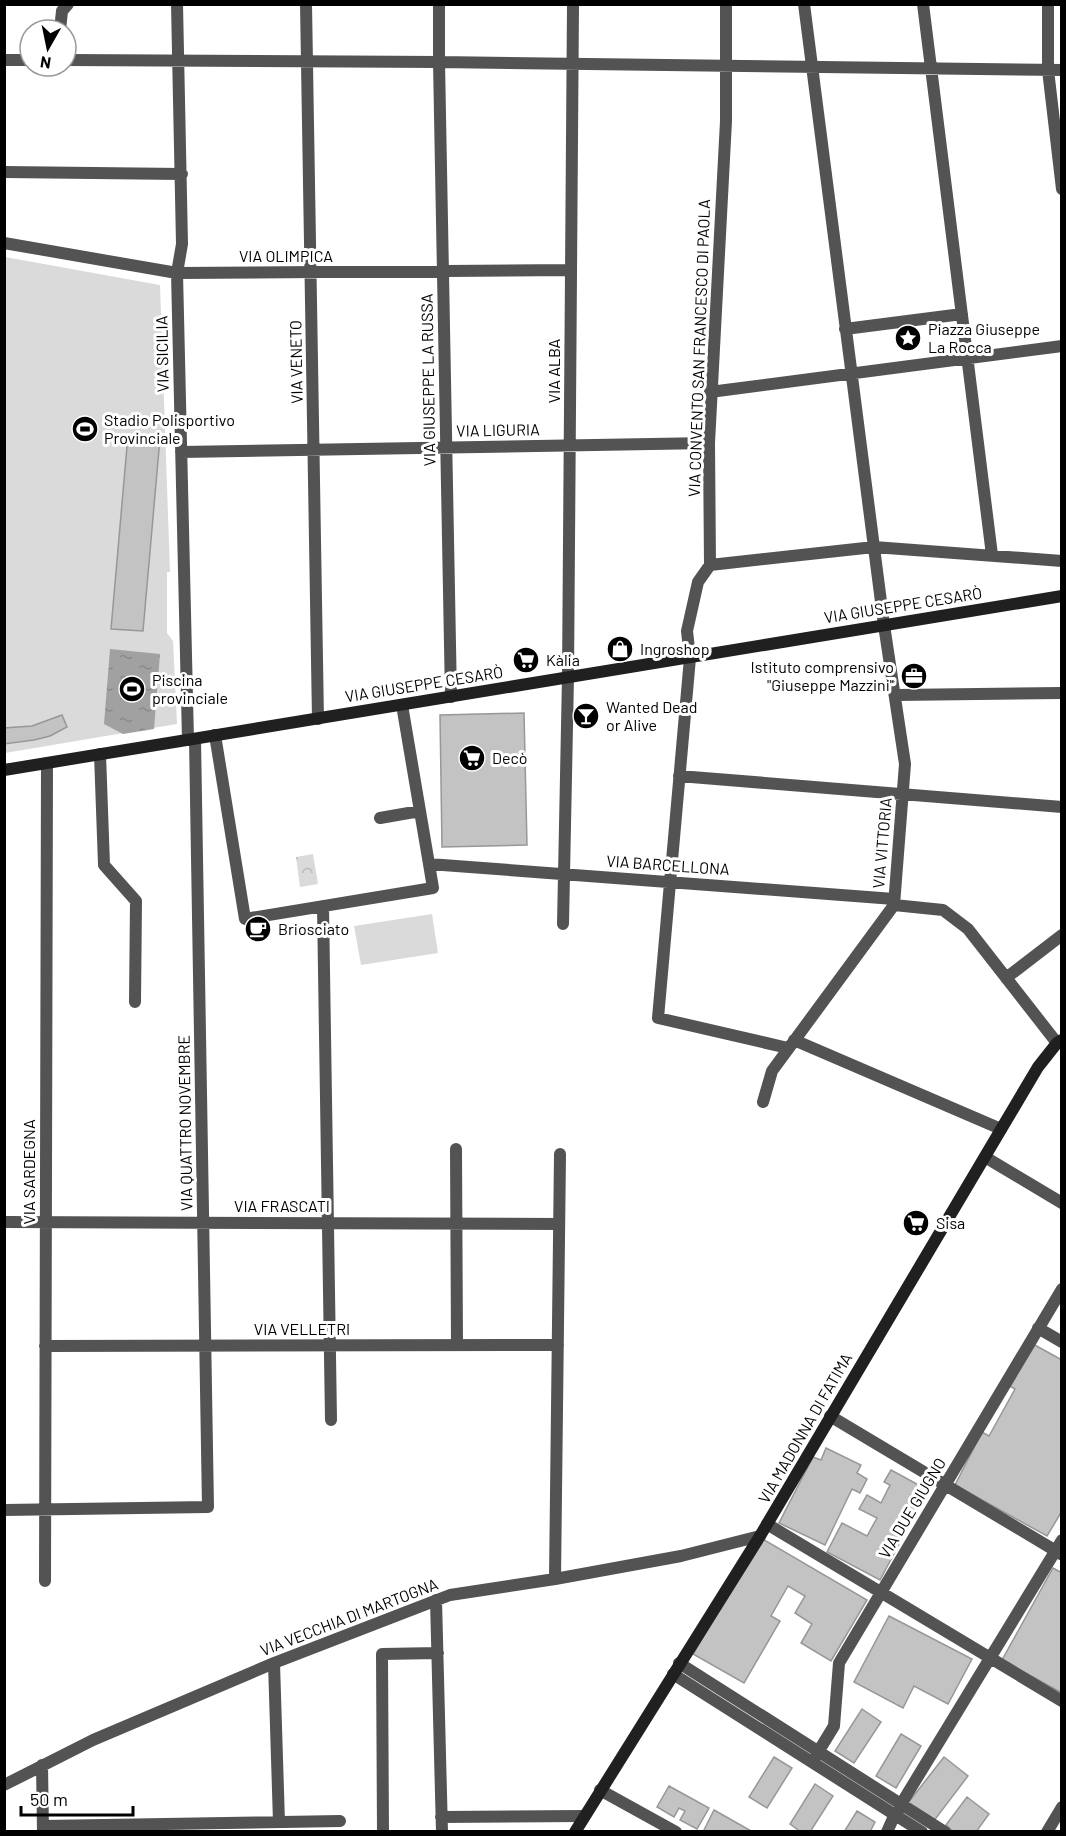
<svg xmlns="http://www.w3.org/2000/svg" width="1066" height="1836" viewBox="0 0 1066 1836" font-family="Barlow,sans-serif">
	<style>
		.forest { fill: url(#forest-crowns) }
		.pitch { fill: #dadada }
		.water { fill: url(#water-ripples) }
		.building { fill: #c3c3c3; stroke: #979797; stroke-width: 1.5 }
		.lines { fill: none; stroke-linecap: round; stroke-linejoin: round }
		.street { stroke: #535353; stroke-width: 12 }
		.secondary { stroke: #202020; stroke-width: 12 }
		.labels { text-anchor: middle; stroke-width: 6; stroke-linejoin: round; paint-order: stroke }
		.street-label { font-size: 16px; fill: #000; stroke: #fff }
		.poi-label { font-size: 16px; fill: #000; stroke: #fff; text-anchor: start }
	</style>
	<defs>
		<pattern id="forest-crowns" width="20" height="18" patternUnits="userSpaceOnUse" patternTransform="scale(1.5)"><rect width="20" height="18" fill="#dadada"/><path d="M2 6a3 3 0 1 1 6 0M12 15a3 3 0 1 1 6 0" fill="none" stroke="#b9b9b9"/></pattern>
		<pattern id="water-ripples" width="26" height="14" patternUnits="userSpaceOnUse" patternTransform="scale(1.5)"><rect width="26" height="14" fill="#a1a1a1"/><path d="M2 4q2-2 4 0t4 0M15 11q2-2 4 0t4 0" fill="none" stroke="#898989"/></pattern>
	</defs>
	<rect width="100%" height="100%" fill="#fff"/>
	<path class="forest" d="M313,854l5,30 -18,3 -4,-30z"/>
	<path class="pitch" d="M5,257l155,28 10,287h-3v61l6,8 4,83 -172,29z
		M432,914l6,39 -77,12 -7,-39z"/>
	<path class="water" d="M110,649l50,5 -6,75 -31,5 -19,-10z"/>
	<path class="building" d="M128,435l32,3 -17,193 -32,-2z
		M524,713l3,132 -85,2 -2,-132z
		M62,715l5,12 -17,9 -16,4 -30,4v-16l28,-2z
		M1031,1343l31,17v151l-15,25 -92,-51 27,-53 7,4 26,-47 -7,-4z
		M826,1448l35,17 -4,8 10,6 -7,14 -8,-4 -27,56 -46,-22 34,-66 8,3z
		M891,1470l37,20 -48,90 -53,-28 15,-29 25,13 10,-18 -18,-9 8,-14 14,8 9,-18 -6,-3z
		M761,1538l106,62 -36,61 -30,-18 11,-19 -17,-11 10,-17 -17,-10 -17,30 9,5 -36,62 -51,-29z
		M1053,1568l9,5v120l-60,-33z
		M889,1616l83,43 -24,45 -34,-18 -11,22 -49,-26z
		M862,1709l19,13 -27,41 -19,-12z
		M901,1734l20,12 -25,42 -20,-12z
		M774,1757l18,11 -25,40 -18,-11z
		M944,1757l24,19 -35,46 -25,-19z
		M815,1784l18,12 -23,36h-9l-11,-8z
		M669,1786l40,22 -12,21 -17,-9 5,-9 -6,-3 -5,9 -17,-10z
		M967,1797l22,17 -13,18h-22l-8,-7z
		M714,1810l39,22h-50z
		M857,1811l18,11 -5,10h-26z"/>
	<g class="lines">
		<path class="street" d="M177,4l5,240 -5,29 11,467
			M306,4l12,715
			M439,4v58l12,635
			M923,4l69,551
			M1048,4v66l14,119
			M60,30l2,-19 6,-7
			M4,60h26
			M66,60l373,2 623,8
			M4,172l178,2
			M4,243l173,30 394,-3
			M845,329l117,-15
			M710,392l352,-46
			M181,452l528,-9
			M710,565l-12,17 -11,49 3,27 -32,360 130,30
			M710,565l-1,-122 17,-322v-117
			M710,565l164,-18 188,14
			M896,695l166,-2
			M402,705l27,159 465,35
			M215,735l30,184 188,-31 -4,-24
			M100,754l4,111 32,36 -1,101
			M679,776l383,31
			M380,818l40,-7
			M894,905l49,5 25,19 89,114
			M323,906l8,514
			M563,924l5,-247 5,-673
			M1006,978l56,-43
			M794,1040l207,89
			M763,1102l9,-31 122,-166 11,-141 -21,-139 -80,-621
			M456,1149l1,196
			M985,1157l77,46
			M4,1222l555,2
			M1038,1328l24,14
			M45,1346l513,-1
			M830,1416l231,138
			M4,1510l204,-3 -13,-768
			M767,1524l295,177
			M555,1579l5,-425
			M45,1581l2,-818
			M436,1600l6,232
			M274,1663l5,159
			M679,1663l266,169
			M673,1674l249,158
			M812,1762l22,-36 5,-63 223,-374
			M42,1765l1,67
			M4,1785l89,-45 181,-77 176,-68 105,-16 126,-23 79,-20
			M600,1790l76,42
			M441,1817l143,-1
			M43,1826l297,-5
			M383,1832l-1,-178 56,-1
			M887,1832l8,-18 167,-274
			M1047,1832l15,-25"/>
		<path class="secondary" d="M4,770l1058,-174
			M575,1832l185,-296 278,-469 19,-24 5,-3"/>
	</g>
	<defs>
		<symbol id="sight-disc" viewBox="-11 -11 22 22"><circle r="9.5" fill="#000" stroke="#fff"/><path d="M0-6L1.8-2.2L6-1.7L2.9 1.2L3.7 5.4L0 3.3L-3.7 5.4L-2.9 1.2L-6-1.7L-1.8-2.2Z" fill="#fff"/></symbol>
		<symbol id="stadium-disc" viewBox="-11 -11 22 22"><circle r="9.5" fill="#000" stroke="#fff"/><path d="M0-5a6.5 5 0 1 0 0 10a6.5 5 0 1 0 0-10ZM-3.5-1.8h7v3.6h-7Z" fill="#fff"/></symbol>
		<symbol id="shop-disc" viewBox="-11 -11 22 22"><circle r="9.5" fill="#000" stroke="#fff"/><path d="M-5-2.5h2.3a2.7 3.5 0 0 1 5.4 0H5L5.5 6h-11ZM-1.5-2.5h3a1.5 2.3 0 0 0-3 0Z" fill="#fff"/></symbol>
		<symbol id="supermarket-disc" viewBox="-11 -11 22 22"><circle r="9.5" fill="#000" stroke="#fff"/><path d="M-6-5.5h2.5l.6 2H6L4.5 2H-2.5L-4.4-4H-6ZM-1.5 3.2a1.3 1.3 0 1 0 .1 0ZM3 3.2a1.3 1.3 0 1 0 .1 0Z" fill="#fff"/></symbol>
		<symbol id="office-disc" viewBox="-11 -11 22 22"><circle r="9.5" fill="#000" stroke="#fff"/><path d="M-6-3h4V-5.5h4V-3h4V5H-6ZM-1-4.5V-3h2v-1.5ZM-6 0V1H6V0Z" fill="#fff"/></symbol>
		<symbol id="bar-disc" viewBox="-11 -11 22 22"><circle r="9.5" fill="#000" stroke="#fff"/><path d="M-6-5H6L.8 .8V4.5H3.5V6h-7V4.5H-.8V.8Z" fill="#fff"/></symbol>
		<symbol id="cafe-disc" viewBox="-11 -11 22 22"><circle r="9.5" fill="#000" stroke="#fff"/><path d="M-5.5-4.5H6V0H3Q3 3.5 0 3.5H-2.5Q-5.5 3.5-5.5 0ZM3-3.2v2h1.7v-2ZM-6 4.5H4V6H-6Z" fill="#fff"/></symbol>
	</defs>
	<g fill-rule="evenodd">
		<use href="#sight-disc" x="893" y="323" width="30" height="30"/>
		<use href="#stadium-disc" x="70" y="414" width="30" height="30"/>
		<use href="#shop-disc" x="605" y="634" width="30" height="30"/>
		<use href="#supermarket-disc" x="511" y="645" width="30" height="30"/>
		<use href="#office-disc" x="899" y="661" width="30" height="30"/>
		<use href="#stadium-disc" x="117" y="674" width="30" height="30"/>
		<use href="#bar-disc" x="571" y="701" width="30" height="30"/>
		<use href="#supermarket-disc" x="457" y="743" width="30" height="30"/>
		<use href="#cafe-disc" x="243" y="914" width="30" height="30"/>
		<use href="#supermarket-disc" x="901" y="1208" width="30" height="30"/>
	</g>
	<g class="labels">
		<g class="street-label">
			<text x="286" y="262">VIA OLIMPICA</text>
			<text transform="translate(699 348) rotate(-88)" y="6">VIA CONVENTO SAN FRANCESCO DI PAOLA</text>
			<text transform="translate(162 354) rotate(-91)" y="6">VIA SICILIA</text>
			<text transform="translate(296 362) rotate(-91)" y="6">VIA VENETO</text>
			<text transform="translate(554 371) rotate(-90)" y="6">VIA ALBA</text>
			<text transform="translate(428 380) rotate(-91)" y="6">VIA GIUSEPPE LA RUSSA</text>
			<text transform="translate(498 430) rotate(-1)" y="6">VIA LIGURIA</text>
			<text transform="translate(903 605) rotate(-9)" y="6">VIA GIUSEPPE CESARÒ</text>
			<text transform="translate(424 684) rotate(-9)" y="6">VIA GIUSEPPE CESARÒ</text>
			<text transform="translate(882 843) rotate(-85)" y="6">VIA VITTORIA</text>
			<text transform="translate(668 865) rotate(4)" y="6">VIA BARCELLONA</text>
			<text transform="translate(185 1123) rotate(-91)" y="6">VIA QUATTRO NOVEMBRE</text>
			<text transform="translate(29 1172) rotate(-90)" y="6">VIA SARDEGNA</text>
			<text x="282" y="1212">VIA FRASCATI</text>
			<text x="302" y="1335">VIA VELLETRI</text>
			<text transform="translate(805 1428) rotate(-60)" y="6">VIA MADONNA DI FATIMA</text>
			<text transform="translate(912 1508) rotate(-59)" y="6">VIA DUE GIUGNO</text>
			<text transform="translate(349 1617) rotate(-21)" y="6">VIA VECCHIA DI MARTOGNA</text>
		</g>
		<g class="poi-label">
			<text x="928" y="335">Piazza Giuseppe<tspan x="928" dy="18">La Rocca</tspan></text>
			<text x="104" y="426">Stadio Polisportivo<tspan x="104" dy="18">Provinciale</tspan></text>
			<text x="640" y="655">Ingroshop</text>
			<text x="546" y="666">Kàlia</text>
			<text x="894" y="673" text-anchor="end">Istituto comprensivo<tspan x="894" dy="18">"Giuseppe Mazzini"</tspan></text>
			<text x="152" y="686">Piscina<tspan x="152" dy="18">provinciale</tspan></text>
			<text x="606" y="713">Wanted Dead<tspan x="606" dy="18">or Alive</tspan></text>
			<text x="492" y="764">Decò</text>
			<text x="278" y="935">Briosciato</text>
			<text x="936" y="1229">Sisa</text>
		</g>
	</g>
	<rect width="1066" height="1836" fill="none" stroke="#000000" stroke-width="12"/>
	<g transform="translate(48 48) rotate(189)"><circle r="28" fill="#ffffff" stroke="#999999" stroke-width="1.5"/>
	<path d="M0-4.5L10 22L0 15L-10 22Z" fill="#000000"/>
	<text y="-9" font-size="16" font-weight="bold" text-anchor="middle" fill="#000000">N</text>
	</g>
	<path d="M21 1806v9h112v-9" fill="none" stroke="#000000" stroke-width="3"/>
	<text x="30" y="1806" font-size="18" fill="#000000" stroke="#ffffff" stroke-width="4.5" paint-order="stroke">50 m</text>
</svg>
